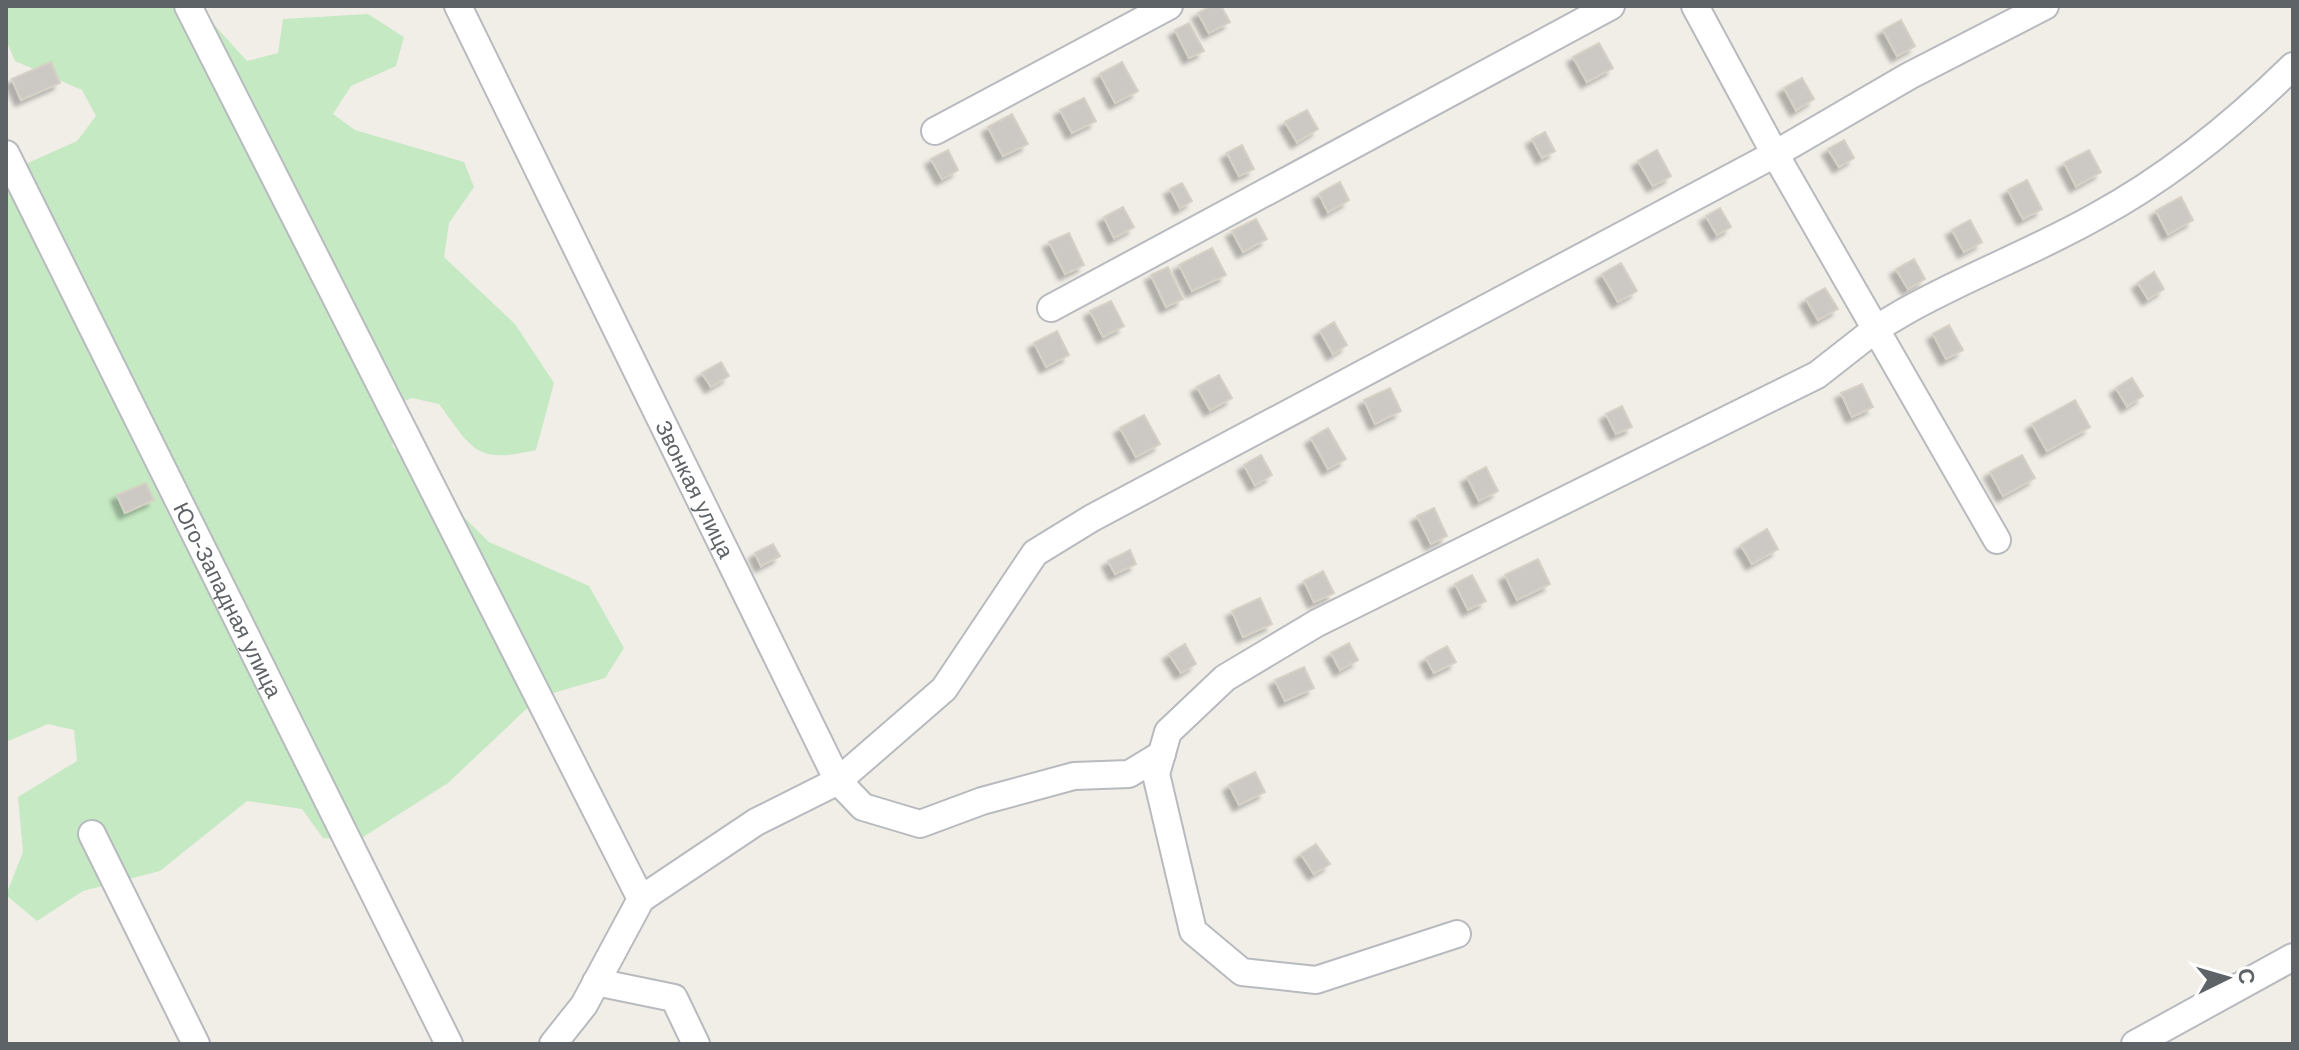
<svg xmlns="http://www.w3.org/2000/svg" width="2299" height="1050" viewBox="0 0 2299 1050" font-family="Helvetica,sans-serif">
	<style>
		.green { fill: #c5e9c3 }
		.building { fill: #ccc9c4; stroke: #d6d0c5; stroke-width: 2; filter: url(#shadow) }
		.lines { fill: none; stroke-linecap: round; stroke-linejoin: round }
		.minor-casing { stroke: #b7babe; stroke-width: 30 }
		.minor { stroke: #fff; stroke-width: 26 }
		.labels { text-anchor: middle; stroke-width: 6; stroke-linejoin: round; paint-order: stroke }
		.street-label { font-size: 22px; fill: #5e6368; stroke: #fff }
	</style>
	<defs>
		<filter id="shadow"><feDropShadow dx="-6" dy="6" stdDeviation="2" flood-color="#0004"/></filter>
	</defs>
	<rect width="100%" height="100%" fill="#f1eee7"/>
	<path class="green" d="M6,6h197l5,12 39,43 31,-8 5,-34 85,-5 36,23 -8,29 -45,20 -18,28 22,16 109,32 10,25 -25,36 -5,34 71,67 39,59 -18,67c-61,14 -63,0 -97,-46l-27,-6 -25,10 6,39 96,95 100,44 35,62 -19,30 -66,19 -91,86 -91,58 -34,-3 -21,-29 -55,-8 -87,70 -77,20 -46,30 -31,-26 17,-43 -5,-55 59,-36 -3,-31 -26,-6 -42,18v-591l22,12 49,-22 19,-25 -14,-26 -67,-29 -9,-21z"/>
	<path class="building" d="M1211,6h10l9,16 -21,11 -11,-20z
		M1901,20l14,26 -18,10 -14,-26z
		M1189,23l15,28 -15,7 -14,-28z
		M1599,43l14,25 -26,14 -14,-25z
		M51,62l9,21 -39,17 -9,-21z
		M1122,62l16,29 -23,12 -15,-29z
		M1802,78l12,21 -18,11 -12,-22z
		M1084,98l12,23 -24,12 -12,-23z
		M1307,110l11,19 -21,13 -12,-20z
		M1012,114l16,30 -25,12 -15,-29z
		M1545,132l10,19 -13,7 -10,-19z
		M1844,140l10,18 -15,9 -11,-18z
		M1242,145l12,24 -15,7 -12,-23z
		M948,150l10,20 -16,9 -11,-20z
		M1657,150l14,26 -18,10 -15,-25z
		M2089,150l12,22 -25,14 -12,-23z
		M2027,180l15,29 -19,10 -15,-29z
		M1340,182l9,18 -21,12 -9,-18z
		M1182,183l10,18 -12,7 -10,-19z
		M2181,197l12,23 -25,14 -12,-23z
		M1123,207l11,20 -20,11 -10,-21z
		M1720,208l11,19 -14,8 -11,-19z
		M1256,219l11,20 -24,13 -11,-21z
		M1970,220l12,22 -18,10 -12,-22z
		M1069,233l15,32 -19,9 -16,-32z
		M1212,248l14,27 -34,16 -13,-26z
		M1914,259l11,20 -17,10 -12,-20z
		M1621,263l16,28 -19,11 -16,-28z
		M1168,267l15,32 -17,8 -15,-32z
		M2154,272l10,17 -16,10 -10,-16z
		M1825,288l13,21 -20,11 -12,-21z
		M1111,301l13,25 -21,11 -13,-26z
		M1334,322l13,23 -14,9 -13,-23z
		M1949,325l14,25 -17,9 -13,-25z
		M1057,331l12,24 -23,12 -12,-24z
		M721,362l8,14 -18,11 -9,-14z
		M1219,375l13,23 -22,12 -13,-23z
		M2132,378l11,18 -16,10 -11,-18z
		M1862,384l11,23 -21,10 -11,-24z
		M1390,388l11,23 -26,13 -11,-24z
		M2075,400l15,27 -43,24 -15,-27z
		M1622,406l10,21 -16,7 -10,-20z
		M1144,415l16,29 -24,13 -16,-29z
		M1328,428l18,31 -18,10 -17,-31z
		M1261,455l11,20 -17,10 -11,-20z
		M2022,455l13,23 -32,18 -13,-24z
		M1486,467l12,24 -19,10 -12,-24z
		M146,483l8,17 -29,13 -8,-18z
		M1434,508l13,28 -16,8 -14,-28z
		M1767,529l11,20 -26,15 -11,-19z
		M773,544l7,12 -19,10 -6,-13z
		M1130,550l6,14 -21,10 -7,-13z
		M1538,559l12,25 -33,16 -12,-25z
		M1323,571l11,22 -20,9 -10,-21z
		M1472,575l14,26 -18,9 -13,-26z
		M1260,598l12,26 -29,13 -11,-26z
		M1349,643l9,17 -18,10 -9,-17z
		M1185,644l11,20 -15,9 -12,-19z
		M1447,646l9,16 -22,11 -8,-15z
		M1304,667l10,21 -29,13 -10,-21z
		M1255,772l10,20 -26,13 -10,-20z
		M1316,844l14,20 -16,10 -13,-20z"/>
	<g class="lines">
		<defs>
			<g id="minor">
				<path d="M188,6l453,893"/>
				<path id="s1" d="M458,6l380,775 106,-92 91,-136 57,-35 683,-364 134,-78 136,-70"/>
				<path d="M1695,6l80,148 222,386"/>
				<path d="M935,131l234,-125"/>
				<path id="s2" d="M6,154l443,890"/>
				<path d="M1051,308l560,-302"/>
				<path d="M92,834l104,210"/>
				<path d="M1457,934l-141,46 -74,-8 -49,-41 -37,-157 12,-42 57,-54 92,-55 500,-248 60,-47 27,-16c62,-35 129,-60 191,-95 74,-40 138,-92 198,-151"/>
				<path d="M596,982l78,16 22,46"/>
				<path d="M553,1044l31,-39 57,-106 115,-77 82,-41 25,26 57,17 62,-23 92,-25 55,-2 33,-20"/>
				<path d="M2135,1044l158,-87"/>
			</g>
		</defs>
		<use href="#minor" class="minor-casing"/>
		<use href="#minor" class="minor"/>
	</g>
	<g class="labels">
		<g class="street-label">
			<text dy="8" stroke="none"><textPath href="#s1" startOffset="538">Звонкая улица</textPath></text>
			<text dy="8" stroke="none"><textPath href="#s2" startOffset="498">Юго-Западная улица</textPath></text>
		</g>
	</g>
	<rect width="2299" height="1050" fill="none" stroke="#5e6368" stroke-width="16"/>
	<g transform="translate(2227 978) rotate(85)" stroke="#ffffff" stroke-width="6" paint-order="stroke">
	<path d="M0-6L14 30L0 20L-14 30Z" fill="#5e6368"/>
	<text y="-12" font-size="22" font-weight="bold" text-anchor="middle" fill="#5e6368">С</text>
	</g>
</svg>
